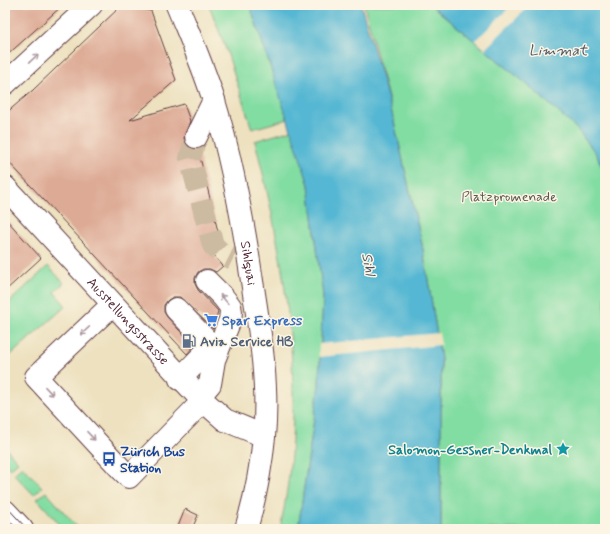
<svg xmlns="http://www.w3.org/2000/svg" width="610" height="534" viewBox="0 0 610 534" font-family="Mynerve,sans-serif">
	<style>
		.green { fill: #82dda3; stroke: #667e67 }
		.water { fill: #54b7d3; stroke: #4f6b7f }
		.pier { fill: #ede1bf }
		.building { fill: #ddaa95 }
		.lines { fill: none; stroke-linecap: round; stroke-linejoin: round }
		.minor-tunnel { stroke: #ccbaa1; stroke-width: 22; stroke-dasharray: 22 11; stroke-linecap: butt }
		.minor-casing { stroke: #623c41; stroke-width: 24 }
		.minor { stroke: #fff; stroke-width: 22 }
		.tram { stroke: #4a1f2b; stroke-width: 1 }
		.oneway { stroke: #ae9aa0 }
		.labels { text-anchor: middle; stroke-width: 3; stroke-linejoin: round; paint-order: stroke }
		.park-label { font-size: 14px; fill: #5b584f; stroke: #fcf5e5 }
		.street-label { font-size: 14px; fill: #4a1f2b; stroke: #fcf5e5 }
		.shop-label { font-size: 14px; font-weight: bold; fill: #366cbe; stroke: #fcf5e5; text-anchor: start }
		.service-label { font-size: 14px; font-weight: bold; fill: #4e5e75; stroke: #fcf5e5; text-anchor: start }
		.culture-label { font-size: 14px; font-weight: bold; fill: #0d838f; stroke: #fcf5e5; text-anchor: end }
		.transit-label { font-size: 14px; font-weight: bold; fill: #164399; stroke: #fcf5e5; text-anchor: start }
		.water-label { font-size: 15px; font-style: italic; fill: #4e5466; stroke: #fcf5e5 }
	</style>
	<rect width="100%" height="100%" fill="#fcf5e5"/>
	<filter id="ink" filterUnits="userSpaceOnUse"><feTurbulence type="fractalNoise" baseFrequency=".025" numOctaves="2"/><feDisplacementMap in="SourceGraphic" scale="8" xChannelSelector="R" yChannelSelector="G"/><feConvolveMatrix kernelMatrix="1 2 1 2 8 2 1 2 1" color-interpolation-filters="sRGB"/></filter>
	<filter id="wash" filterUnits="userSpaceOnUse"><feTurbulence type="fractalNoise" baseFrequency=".012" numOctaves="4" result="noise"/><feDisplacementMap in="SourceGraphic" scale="16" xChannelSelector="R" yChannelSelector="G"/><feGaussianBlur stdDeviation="0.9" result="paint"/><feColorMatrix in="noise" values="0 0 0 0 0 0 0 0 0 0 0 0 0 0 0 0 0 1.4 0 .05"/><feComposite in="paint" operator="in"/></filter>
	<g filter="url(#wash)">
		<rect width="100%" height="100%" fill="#ede1bf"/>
		<path class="green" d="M209,5h41l38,114 -36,10 -25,-77z
			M364,5h67l98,81 47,42 19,24 10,21v356h-164v-170l-19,-115 -30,-131z
			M292,130l17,55 14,111 -4,89 -21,144h-18c28,-128 7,-262 -25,-388z
			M48,266l16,17 -10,9 12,14 -61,54v-54z
			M5,447l13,15 -8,7 -5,-5z
			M22,466l20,21 -8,8 -20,-21z
			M46,492l33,37h-15l-27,-30z"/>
		<path class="water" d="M250,5h111l31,108 30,131 19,115v170h-143l21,-144 4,-89 -14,-111z
			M431,5h174v168l-10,-21 -19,-24 -47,-42z"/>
		<path class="pier" d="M512,5h18l-45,44 -10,-8z
			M439,333l2,12 -122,12v-13z"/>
		<g id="blocks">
			<path class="building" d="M5,5h58l-58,52z
				M122,5l29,6 25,69 -46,40 54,-16 6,17 -6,17 2,6 4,4 8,1 23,95 -16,2 18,20 -7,6 -6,-3h-7l-5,3 -3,6v6l3,6 20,21 -5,18 -33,-32h-7l-5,3 -4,5v7l3,5 27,29 -7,8 -182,-196v-44l28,-24z
				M5,218l36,40 -36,33z
				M185,509l13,6 -6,14h-15z"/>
		</g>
	</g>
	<g filter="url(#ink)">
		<use href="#blocks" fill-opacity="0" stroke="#623c41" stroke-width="1"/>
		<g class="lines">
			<path class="minor-tunnel" d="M196,137l-6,21 23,87 8,8 12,6"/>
			<defs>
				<g id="minor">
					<path id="s1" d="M177,5c13,32 27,63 37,96 18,59 29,119 38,180 8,51 17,104 12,156 -3,31 -9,62 -18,92"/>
					<path d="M5,84l86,-79"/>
					<path d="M196,137l18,-37"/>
					<path id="s2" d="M5,187l194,210 26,23 39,16"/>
					<path d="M112,305l-76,72 86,93 7,7 74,-76"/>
					<path d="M176,309l32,33 -2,10 -26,27"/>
					<path d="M199,397l11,-13 4,-24 16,-40 1,-8 -1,-6 -7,-9 -16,-16"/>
					<path d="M5,511l17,18"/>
				</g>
			</defs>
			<use href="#minor" class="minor-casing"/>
			<use href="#minor" class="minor"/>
			<path class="tram" d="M5,505l22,24
				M5,516l12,13"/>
		</g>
		<defs><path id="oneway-shaft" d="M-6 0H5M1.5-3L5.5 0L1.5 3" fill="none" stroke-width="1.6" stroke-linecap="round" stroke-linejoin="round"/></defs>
		<g class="oneway">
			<use href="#oneway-shaft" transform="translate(34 58) rotate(-43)"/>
			<use href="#oneway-shaft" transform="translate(224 299) rotate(-130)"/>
			<use href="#oneway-shaft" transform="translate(85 331) rotate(137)"/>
			<use href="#oneway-shaft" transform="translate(49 391) rotate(47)"/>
			<use href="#oneway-shaft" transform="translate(91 436) rotate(47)"/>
		</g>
	</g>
	<defs>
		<symbol id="supermarket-bare" viewBox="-9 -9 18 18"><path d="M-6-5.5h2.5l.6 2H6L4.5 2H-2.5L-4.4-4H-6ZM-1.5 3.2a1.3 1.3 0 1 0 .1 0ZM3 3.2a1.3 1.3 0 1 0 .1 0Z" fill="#3f7fe0" stroke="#fcf5e5" stroke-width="2.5" paint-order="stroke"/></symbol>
		<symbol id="fuel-bare" viewBox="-9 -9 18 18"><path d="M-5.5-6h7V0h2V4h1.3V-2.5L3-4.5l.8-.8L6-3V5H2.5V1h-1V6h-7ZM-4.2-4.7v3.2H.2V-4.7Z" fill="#5c6f8a" stroke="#fcf5e5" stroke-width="2.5" paint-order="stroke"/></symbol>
		<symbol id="sight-bare" viewBox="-9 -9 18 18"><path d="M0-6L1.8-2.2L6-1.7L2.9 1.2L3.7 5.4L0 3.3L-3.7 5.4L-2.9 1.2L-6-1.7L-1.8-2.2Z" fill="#0f9aa8" stroke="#fcf5e5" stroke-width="2.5" paint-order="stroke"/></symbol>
		<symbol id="bus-bare" viewBox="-9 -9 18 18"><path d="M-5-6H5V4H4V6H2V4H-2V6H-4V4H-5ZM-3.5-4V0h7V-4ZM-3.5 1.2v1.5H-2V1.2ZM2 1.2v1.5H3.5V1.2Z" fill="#1a4fb4" stroke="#fcf5e5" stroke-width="2.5" paint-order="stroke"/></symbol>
	</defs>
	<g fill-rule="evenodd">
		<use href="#supermarket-bare" x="201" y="310" width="20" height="20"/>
		<use href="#fuel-bare" x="179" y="331" width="20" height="20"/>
		<use href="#sight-bare" x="553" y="439" width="20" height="20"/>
		<use href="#bus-bare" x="99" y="449" width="20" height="20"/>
	</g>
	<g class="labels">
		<g class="park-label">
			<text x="509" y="201">Platzpromenade</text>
		</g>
		<g class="street-label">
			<text dy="5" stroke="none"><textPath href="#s1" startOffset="269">Sihlquai</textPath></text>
			<text dy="5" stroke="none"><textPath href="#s2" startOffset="182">Ausstellungsstrasse</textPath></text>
		</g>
		<g class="shop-label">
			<text x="222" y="325">Spar Express</text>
		</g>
		<g class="service-label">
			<text x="200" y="346">Avia Service HB</text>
		</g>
		<g class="culture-label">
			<text x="552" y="454">Salomon-Gessner-Denkmal</text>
		</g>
		<g class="transit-label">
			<text x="120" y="456">Zürich Bus<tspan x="120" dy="16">Station</tspan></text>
		</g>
		<g class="water-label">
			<text x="558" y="55">Limmat</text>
			<text transform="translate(369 264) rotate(80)" y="5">Sihl</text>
		</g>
	</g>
	<rect width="610" height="534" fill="none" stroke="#fcf5e5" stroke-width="20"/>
</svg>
